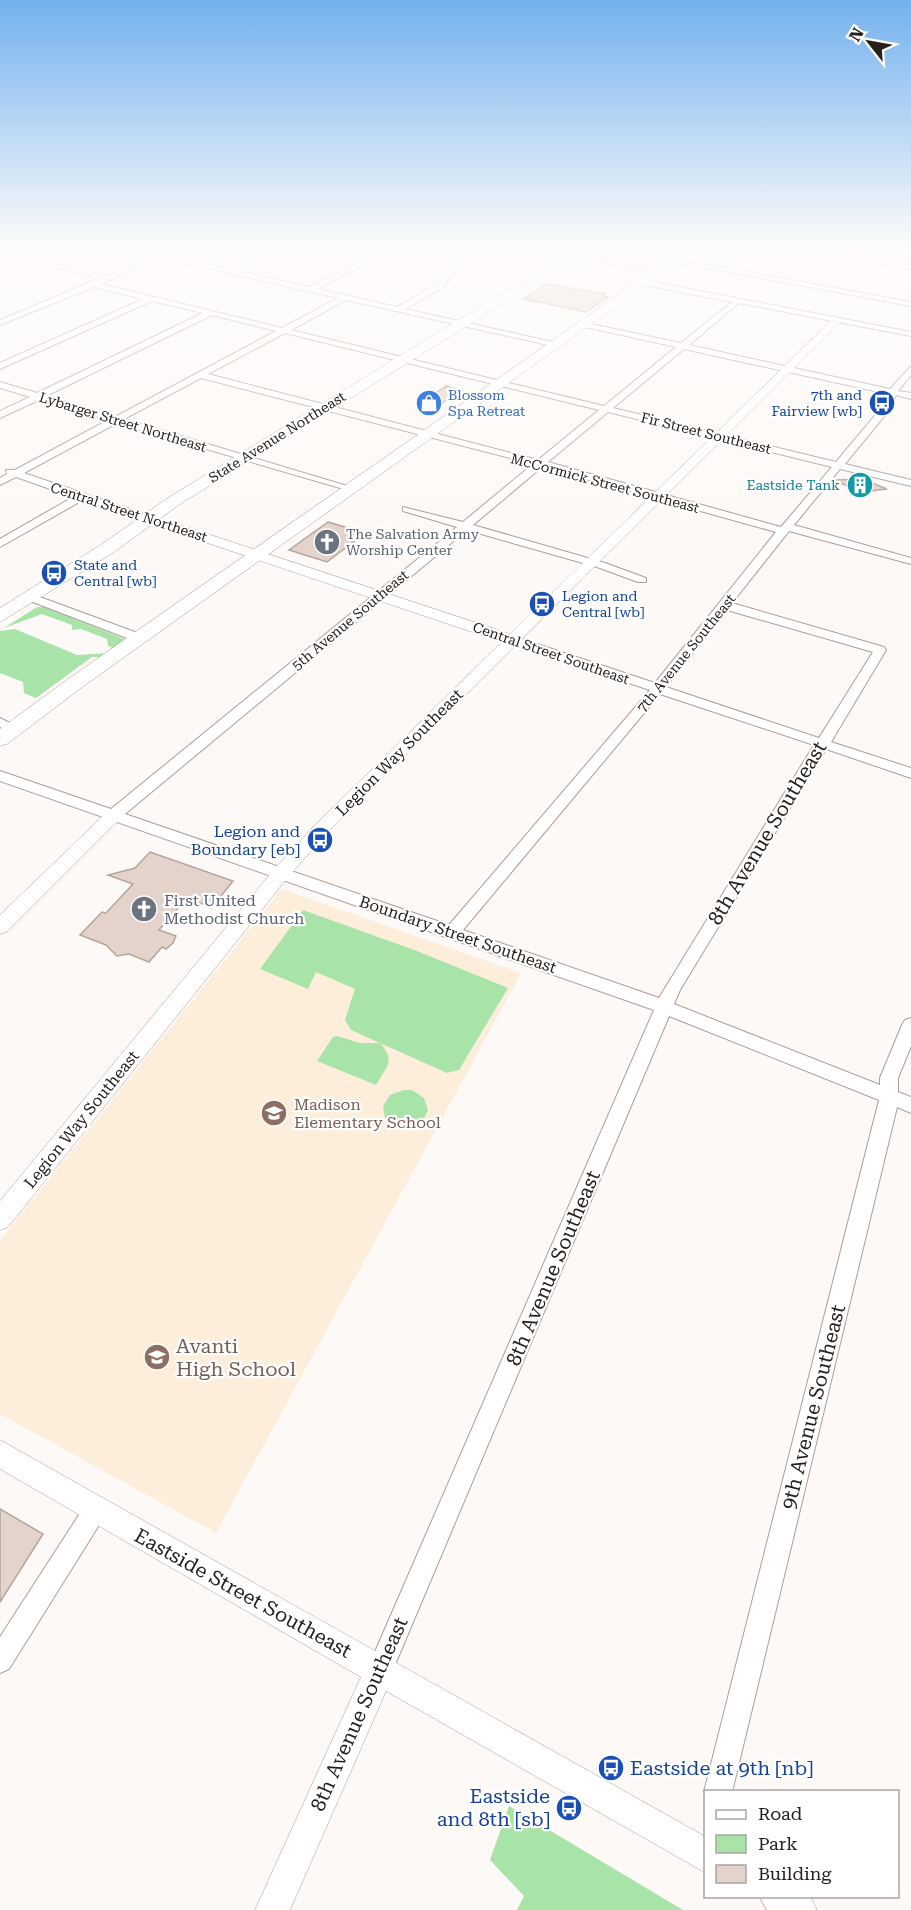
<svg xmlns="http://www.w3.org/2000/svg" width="911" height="1910" viewBox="0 0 911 1910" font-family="'Roboto Serif',serif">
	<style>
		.education { fill: #fceeda }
		.green { fill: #a8e4a7 }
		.building { fill: #e4d3ca; stroke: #b5a59c; stroke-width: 1.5 }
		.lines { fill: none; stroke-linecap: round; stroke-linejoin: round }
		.minor-casing { stroke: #ad9d95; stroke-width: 2 }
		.tertiary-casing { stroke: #ad9d95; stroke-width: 1 }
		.primary-casing { stroke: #ad9d95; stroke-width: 1 }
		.minor { fill: #fff; fill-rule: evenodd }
		.tertiary { fill: #fff; fill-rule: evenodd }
		.primary { fill: #fff; fill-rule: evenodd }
		.labels { text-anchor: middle; stroke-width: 4.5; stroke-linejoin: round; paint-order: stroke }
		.far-shop-label { font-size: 14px; fill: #366cbe; stroke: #fff; text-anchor: start }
		.far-transit-label { font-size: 14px; fill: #164399; stroke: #fff; text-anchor: start }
		.far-street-label { font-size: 14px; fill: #26201c; stroke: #fff }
		.far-culture-label { font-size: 14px; fill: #0d838f; stroke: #fff; text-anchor: end }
		.far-worship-label { font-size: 14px; fill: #5b616d; stroke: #fff; text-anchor: start }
		.street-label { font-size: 16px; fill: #26201c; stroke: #fff }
		.transit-label { font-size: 16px; fill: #164399; stroke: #fff; text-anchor: end }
		.worship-label { font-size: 16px; fill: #5b616d; stroke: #fff; text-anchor: start }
		.education-label { font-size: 16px; fill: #785e54; stroke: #fff; text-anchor: start }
		.near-street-label { font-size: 20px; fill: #26201c; stroke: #fff }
		.near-education-label { font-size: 20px; fill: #785e54; stroke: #fff; text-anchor: start }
		.near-transit-label { font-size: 20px; fill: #164399; stroke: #fff; text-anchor: start }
	</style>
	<rect width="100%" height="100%" fill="#fdf9f7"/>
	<path class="education" d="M282,889l239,84 -305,560 -216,-119v-174z"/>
	<path class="green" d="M37,607h8l82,33 -13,9 -6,-3 -1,-7 -26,-10 -9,1v-5l-30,-11 -38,14z
		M15,629l62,26 30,-2 -2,4h-13l-56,41 -12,-5 -1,-11 -23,-9v-42z
		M303,910l114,41 91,37 -49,82 -12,3 -67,-30c16,18 7,23 -4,42l-59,-24 16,-24 4,-1 23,7h20l-29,-13 -6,-10 10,-31 -39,-17 -8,17 -48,-20z
		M404,1090h8l12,8 4,12 -6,12 -20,7 -17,-11 -2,-12 7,-11z
		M509,1806l174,104h-166l7,-14 -34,-36z"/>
	<path class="building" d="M547,284l58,10 -2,2 5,1 -22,15 -62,-13z
		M446,386l15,4 -26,18 -15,-4z
		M862,479l25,10 -26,3 -27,-12z
		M328,522l37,11 -38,29 -38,-12z
		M150,852l83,29 -20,25 -28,-6 -26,30 17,6 -3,7 -7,6 -4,-2 -13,15 -20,-8 -12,2 -11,-11 -26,-10 22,-23 4,1 27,-29 -25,-9 27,-7z
		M0,1509l43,25 -43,68z"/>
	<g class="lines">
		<defs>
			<path id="minor" d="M173,248h10l-15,7 70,16 49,-23h9l-50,25 64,14 76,-39h9l-77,41 79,18 40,-23 4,-10 8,-7 35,-19h9l-38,23 -12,16 -38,22 152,34v4l-211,-47 -55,30 313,76 72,-59 -95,-21v-4l100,21 51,-41 -92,-18 3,-4 268,52v4l-172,-33 -50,42 201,44 21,-23v9l-13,16 13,2v6l-15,-4 -6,14 -45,55 66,16v6l-71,-17 -46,56 117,33v6l-122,-33 -57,72 152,44 2,3 -55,92 80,26v10l-85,-29 -146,241 -6,14 206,81v-7l22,-53 3,-5 6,-2v28l-13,32v14l13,5v16l-14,-6 -165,685h-26v3l-2,-3 175,-692 -210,-84 -280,663 -9,4 -9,-4 -4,-9 4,-9 283,-651 -654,-229v-10l111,38 346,-282 -54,-16v-4l60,15 70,-58 -332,-86 -77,41 230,69v4l-237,-69 -93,50 129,44v4h-8l-62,-21 -83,47v-8l73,-42 -57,-20 -16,8v-7l7,-4 -1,-4h9l93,-50 -69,-20 -39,18v-7l30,-14 -30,-9v-6l37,11 166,-80 -51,-12 -152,68v-6l143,-64 -49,-12 -94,38v-5l100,-42 -100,-24v-4l107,26zM162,258l176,40 -56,30 -181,-44zM212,315l64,16 -161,86 -69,-21zM285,333l314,77 -61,50 -330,-86zM684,349l204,45 -5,12 -47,56 -223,-54zM608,412l224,55 -51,60 -233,-65zM542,467l234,65 -121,151 -139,-46h-8v6l142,47 -201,235 -324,-111 342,-284 130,37 41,15h8v-4l-41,-15 -132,-38zM727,610l146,42 -54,86 -153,-51zM660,694l154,51 -155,253 -196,-68z
				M539,248h15l108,24 -4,2z
				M800,248h17l94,17v4z
				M671,258l240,44v4l-237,-44z
				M29,593l114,42 2,3 -2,3h-8l-110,-42v-4z
				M0,718l21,11 -7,4 -14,-6z
				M96,1497l8,4 4,8 -4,8 -95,152 -9,4v-36l88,-136z"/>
			<path id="tertiary" d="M583,248h10l-43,29h-6v-4z
				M834,318l8,2 -514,512 -40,45 -280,350 -8,3v-29l276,-334 40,-43 186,-182 -357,-120v-6h8l357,118z
				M114,809l6,2 3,4 -3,4 -113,113 -7,2v-19l108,-104z
				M0,1440l706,397v36l-320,-182 -96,219h-35l106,-233 -361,-208z
				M759,1896h51l7,14h-50z"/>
			<path id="primary" d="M614,248h17l-63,22 -59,30 -329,204 -66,48 -114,70v-14l102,-64 66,-46 333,-204 59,-28z
				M685,248h13l-613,437 -78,59 -7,2v-17l71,-52z"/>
		</defs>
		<use href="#minor" class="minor-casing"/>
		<use href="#tertiary" class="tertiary-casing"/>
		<use href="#primary" class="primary-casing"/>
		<use href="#minor" class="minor"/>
		<use href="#tertiary" class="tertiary"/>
		<use href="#primary" class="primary"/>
	</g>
	<linearGradient id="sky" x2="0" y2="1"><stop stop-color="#73b1ed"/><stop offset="0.48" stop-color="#fefcfb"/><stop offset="1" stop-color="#fefcfb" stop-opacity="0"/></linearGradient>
	<rect width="911" height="516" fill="url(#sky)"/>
	<defs>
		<symbol id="shop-disc" viewBox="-11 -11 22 22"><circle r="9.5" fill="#3f7fe0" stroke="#fff"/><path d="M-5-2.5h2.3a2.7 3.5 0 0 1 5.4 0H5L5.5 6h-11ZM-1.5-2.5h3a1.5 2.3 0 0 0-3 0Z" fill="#fff"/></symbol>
		<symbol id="bus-disc" viewBox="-11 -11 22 22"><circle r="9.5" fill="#1a4fb4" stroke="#fff"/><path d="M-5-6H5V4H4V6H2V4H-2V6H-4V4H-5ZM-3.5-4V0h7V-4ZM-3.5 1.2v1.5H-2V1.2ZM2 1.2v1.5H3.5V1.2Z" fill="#fff"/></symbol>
		<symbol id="building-disc" viewBox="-11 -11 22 22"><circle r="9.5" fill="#0f9aa8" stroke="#fff"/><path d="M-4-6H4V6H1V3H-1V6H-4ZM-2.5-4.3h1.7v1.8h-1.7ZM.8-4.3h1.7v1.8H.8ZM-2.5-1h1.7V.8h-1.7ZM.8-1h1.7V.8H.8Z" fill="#fff"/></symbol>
		<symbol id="church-disc" viewBox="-11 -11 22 22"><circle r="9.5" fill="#6b7280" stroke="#fff"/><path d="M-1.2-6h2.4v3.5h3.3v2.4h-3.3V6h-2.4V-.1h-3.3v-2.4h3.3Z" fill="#fff"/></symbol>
		<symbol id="school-disc" viewBox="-11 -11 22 22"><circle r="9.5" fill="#8d6e63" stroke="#fff"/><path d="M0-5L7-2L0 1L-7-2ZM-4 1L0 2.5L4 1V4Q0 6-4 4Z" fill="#fff"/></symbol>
	</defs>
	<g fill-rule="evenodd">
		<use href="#shop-disc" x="414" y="388" width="30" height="30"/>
		<use href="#bus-disc" x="867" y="388" width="30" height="30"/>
		<use href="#building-disc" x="845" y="470" width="30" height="30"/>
		<use href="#church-disc" x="312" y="527" width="30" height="30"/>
		<use href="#bus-disc" x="39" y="558" width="30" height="30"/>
		<use href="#bus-disc" x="527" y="589" width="30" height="30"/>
		<use href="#bus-disc" x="305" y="825" width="30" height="30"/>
		<use href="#church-disc" x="129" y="894" width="30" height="30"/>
		<use href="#school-disc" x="259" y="1098" width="30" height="30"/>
		<use href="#school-disc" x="142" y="1342" width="30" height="30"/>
		<use href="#bus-disc" x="596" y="1753" width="30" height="30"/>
		<use href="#bus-disc" x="554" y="1793" width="30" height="30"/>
	</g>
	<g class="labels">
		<g class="far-shop-label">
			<text x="448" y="400">Blossom<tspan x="448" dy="16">Spa Retreat</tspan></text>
		</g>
		<g class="far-transit-label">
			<text x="862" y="400" text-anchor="end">7th and<tspan x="862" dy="16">Fairview [wb]</tspan></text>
			<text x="74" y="570">State and<tspan x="74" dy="16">Central [wb]</tspan></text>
			<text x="562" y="601">Legion and<tspan x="562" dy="16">Central [wb]</tspan></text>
		</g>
		<g class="far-street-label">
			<text transform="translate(123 422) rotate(17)" y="5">Lybarger Street Northeast</text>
			<text transform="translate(706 433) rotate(14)" y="5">Fir Street Southeast</text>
			<text transform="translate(277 437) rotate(-32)" y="5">State Avenue Northeast</text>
			<text transform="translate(605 483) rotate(15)" y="5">McCormick Street Southeast</text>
			<text transform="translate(129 512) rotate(18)" y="5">Central Street Northeast</text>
			<text transform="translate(350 620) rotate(-40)" y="5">5th Avenue Southeast</text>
			<text transform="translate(551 653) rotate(19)" y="5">Central Street Southeast</text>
			<text transform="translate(686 653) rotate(-51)" y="5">7th Avenue Southeast</text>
		</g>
		<g class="far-culture-label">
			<text x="840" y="490">Eastside Tank</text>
		</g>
		<g class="far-worship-label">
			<text x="346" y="539">The Salvation Army<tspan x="346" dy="16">Worship Center</tspan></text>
		</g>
		<g class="street-label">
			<text transform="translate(399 752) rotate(-45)" y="6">Legion Way Southeast</text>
			<text transform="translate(458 934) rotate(19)" y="6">Boundary Street Southeast</text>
			<text transform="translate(81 1119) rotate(-51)" y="6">Legion Way Southeast</text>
		</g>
		<g class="transit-label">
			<text x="300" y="837">Legion and<tspan x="300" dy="18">Boundary [eb]</tspan></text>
		</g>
		<g class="worship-label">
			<text x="164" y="906">First United<tspan x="164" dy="18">Methodist Church</tspan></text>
		</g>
		<g class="education-label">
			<text x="294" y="1110">Madison<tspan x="294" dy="18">Elementary School</tspan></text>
		</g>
		<g class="near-street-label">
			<text transform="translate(767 833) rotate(-59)" y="7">8th Avenue Southeast</text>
			<text transform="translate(553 1268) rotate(-67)" y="7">8th Avenue Southeast</text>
			<text transform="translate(813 1407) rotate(-76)" y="7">9th Avenue Southeast</text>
			<text transform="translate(243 1593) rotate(29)" y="7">Eastside Street Southeast</text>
			<text transform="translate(359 1714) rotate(-66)" y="7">8th Avenue Southeast</text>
		</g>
		<g class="near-education-label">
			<text x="176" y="1353">Avanti<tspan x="176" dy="23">High School</tspan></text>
		</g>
		<g class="near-transit-label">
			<text x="630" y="1775">Eastside at 9th [nb]</text>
			<text x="550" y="1803" text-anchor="end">Eastside<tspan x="550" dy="23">and 8th [sb]</tspan></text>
		</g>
	</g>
	<rect x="704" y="1790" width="195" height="108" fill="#ffffff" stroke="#a8a6a4" stroke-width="1.5"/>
	<rect x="716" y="1810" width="30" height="9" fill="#ffffff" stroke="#a8a6a4" stroke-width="1.5"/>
	<text x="758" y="1820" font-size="18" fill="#26201c">Road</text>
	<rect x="716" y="1835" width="30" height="18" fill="#a8e4a7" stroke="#a8a6a4" stroke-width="1.5"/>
	<text x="758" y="1850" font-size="18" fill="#26201c">Park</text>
	<rect x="716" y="1865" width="30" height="18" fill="#e4d3ca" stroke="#a8a6a4" stroke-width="1.5"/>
	<text x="758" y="1880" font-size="18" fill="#26201c">Building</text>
	<g transform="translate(869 42) rotate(301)" stroke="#ffffff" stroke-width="4.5" paint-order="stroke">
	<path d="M0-4.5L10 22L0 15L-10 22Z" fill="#26201c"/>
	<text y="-9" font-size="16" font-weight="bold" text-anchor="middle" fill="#26201c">N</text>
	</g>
</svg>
